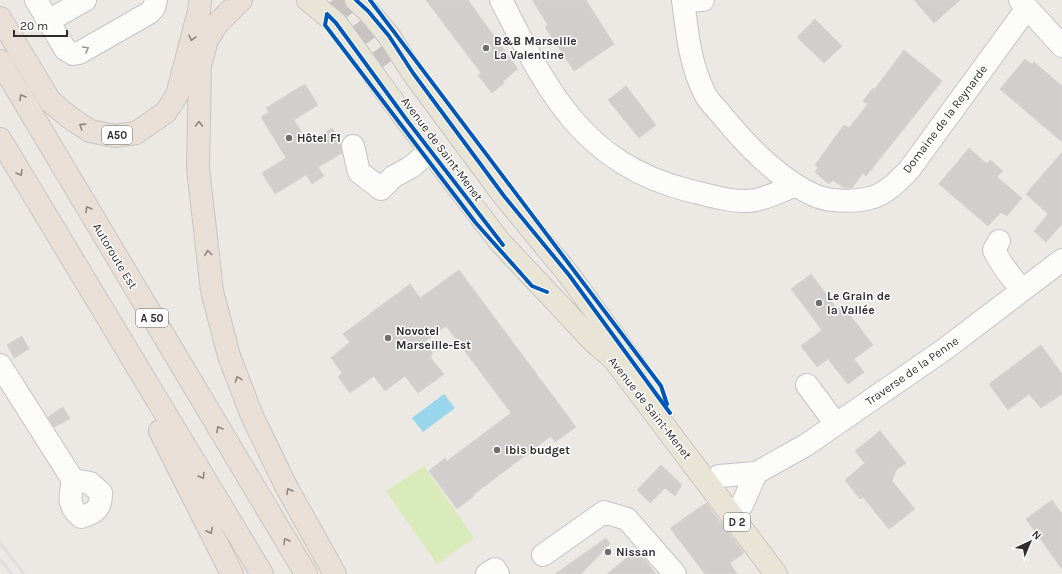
<svg xmlns="http://www.w3.org/2000/svg" width="1062" height="574" viewBox="0 0 1062 574" font-family="Karla,sans-serif">
	<style>
		.pitch { fill: #d9eabb }
		.water { fill: #99d6ec }
		.building { fill: #d1cecb; stroke: #d7d4d0 }
		.lines { fill: none; stroke-linecap: round; stroke-linejoin: round }
		.major-tunnel { stroke: #c6c3c0; stroke-width: 22; stroke-dasharray: 22 11; stroke-linecap: butt }
		.minor-casing { stroke: #c5c4c5; stroke-width: 24 }
		.major-casing { stroke: #c6c5c4; stroke-width: 24 }
		.highway-casing { stroke: #c6c5c4; stroke-width: 24 }
		.minor { stroke: #fcfcfb; stroke-width: 22 }
		.major { stroke: #e8e4d6; stroke-width: 22 }
		.highway { stroke: #eadfd6; stroke-width: 22 }
		.rail { stroke: #dfdfe1; stroke-width: 3 }
		.cycleway-casing { stroke: #fff; stroke-width: 6 }
		.cycleway { stroke: #0057b8; stroke-width: 4 }
		.oneway { stroke: #8c8682 }
		.oneway2 { stroke: #959594 }
		.poi-dot { fill: #706f6e; stroke: #fff; stroke-width: 1.5 }
		.labels { text-anchor: middle; stroke-width: 3; stroke-linejoin: round; paint-order: stroke }
		.shield { fill: #fff; stroke: #6d6d6d; stroke-width: 1 }
		.shield-label { font-size: 11px; font-weight: bold; fill: #2e2e2e }
		.poi-label { font-size: 12px; font-weight: bold; fill: #2e2e2e; stroke: #fff; text-anchor: start }
		.street-label { font-size: 12px; fill: #2e2e2e; stroke: #fff }
	</style>
	<rect width="100%" height="100%" fill="#ece8e4"/>
	<path class="pitch" d="M424,466l50,72 -37,26 -51,-73z"/>
	<path class="water" d="M444,394l11,14 -32,24 -11,-14z"/>
	<path class="building" d="M426,0h42l50,69 -15,12 1,2 -12,10 -14,-18 3,-2z
		M532,0h54l28,44 -40,27 -29,-44 3,-2z
		M914,0h46l-26,23z
		M815,19l27,27 -18,17 -27,-26z
		M904,50l38,31 -76,95 -3,-3 -11,15h-8l-11,-8 -4,4 -14,-12 3,-4 -3,-3 29,-40 5,3 19,-24 -5,-3 10,-13 1,2z
		M1025,59l7,5 2,-2 28,24v56l-62,-53z
		M305,84l13,21 -24,15 14,23 24,-15 9,14 1,11 -24,14 6,9 -12,8 -6,-9 -31,19 -13,-21 24,-15 -25,-41 8,-5 -3,-4z
		M626,86l30,39 -17,13 -31,-38z
		M969,148l18,16 3,-4 13,11 -6,6 25,21 -15,18 -6,-4 -13,14 -49,-42z
		M1062,152v73h-1l-15,17 -12,-11 14,-17 -22,-20z
		M459,270l117,157 -21,15 -4,-6 -78,59 1,1 -17,13 -28,-38 16,-13 2,3 64,-48 -65,-87 -22,16 9,12 -3,3 14,17 -26,19 -13,-17 -20,15 -11,-15 -24,17 -12,-16 4,-4 -11,-15 19,-16 -7,-8 67,-50 10,14z
		M811,274l27,36 5,-4 30,39 -19,14 10,13 -16,12 -20,-25 -11,8 -16,-21 21,-16 -31,-41z
		M22,336l7,13 -15,9 -7,-13z
		M1041,345l21,29v20l-21,14 -12,-14 -21,16 -19,-26z
		M63,407l7,12 -16,8 -6,-10z
		M880,431l26,32 -10,7 -4,11 23,28 -26,20 -26,-32 -3,2 -15,-19 20,-17 -10,-12z
		M661,465l21,20 -7,11 -10,-8 -15,15 -13,-13z
		M1052,500l10,14v55l-36,-50z
		M706,503l38,50 -14,10 7,11h-32l-35,-46z
		M606,538l4,6 -29,30h-26z
		M638,550l18,24h-49l17,-14z"/>
	<g class="lines">
		<path class="major-tunnel" d="M333,0l50,67"/>
		<defs>
			<path id="minor" d="M36,0l29,49 8,5 6,-1 70,-40 5,-5 2,-8
				M501,0c46,90 81,163 186,190 21,5 48,14 69,10 14,-3 27,-10 40,-15
				M683,0c4,32 7,65 22,94 3,7 10,13 15,19 25,31 59,67 96,83 15,6 39,6 54,2 15,-3 29,-18 39,-28l118,-162
				M1020,0l42,46
				M683,1l20,-1
				M48,21l37,-21
				M353,146l6,26 22,17 12,-12 18,-10 19,-16
				M999,241l-5,9c7,15 17,27 28,40
				M0,365l73,115c-3,17 -6,25 8,37 15,-4 20,-9 20,-24l-11,-10 -17,-3
				M807,385l29,39
				M719,476l37,-3 50,-28 139,-96 117,-89
				M742,505l14,-32
				M543,555l61,-43 23,7 48,55
				M487,574l8,-5 3,5"/>
			<path id="major" d="M308,0l28,23 70,96 94,123 93,99 20,17 163,216
				M356,0l12,11 21,25 24,37 91,123 65,79 67,92"/>
			<path id="highway" d="M241,0l-25,25 -9,15 -7,26 -2,102 14,123 17,65 23,60 35,72 48,86
				M0,18l50,83 19,16 21,14 25,5 21,-3 30,-21 11,-17 22,-84 1,-11
				M0,61l306,513
				M0,139l262,435
				M160,431l72,143"/>
		</defs>
		<use href="#minor" class="minor-casing"/>
		<use href="#major" class="major-casing"/>
		<use href="#highway" class="highway-casing"/>
		<use href="#minor" class="minor"/>
		<use href="#major" class="major"/>
		<use href="#highway" class="highway"/>
		<path class="rail" d="M0,543l24,31
			M0,559l12,15"/>
		<defs>
			<path id="cycleway" d="M356,0l12,11 21,25 24,37 91,123 65,79 101,138
				M370,0l291,386 6,18
				M327,14l-2,11 150,197 57,64 15,6
				M327,14l9,9 70,96 97,126"/>
		</defs>
		<use href="#cycleway" class="cycleway-casing"/>
		<use href="#cycleway" class="cycleway"/>
	</g>
	<defs><path id="oneway-chevron" d="M-2-3.5L2.5 0L-2 3.5" fill="none" stroke-width="1.6" stroke-linecap="round" stroke-linejoin="round"/></defs>
	<g class="oneway">
		<use href="#oneway-chevron" transform="translate(192 38) rotate(104)"/>
		<use href="#oneway-chevron" transform="translate(22 97) rotate(-120)"/>
		<use href="#oneway-chevron" transform="translate(199 124) rotate(-89)"/>
		<use href="#oneway-chevron" transform="translate(82 126) rotate(-147)"/>
		<use href="#oneway-chevron" transform="translate(20 173) rotate(59)"/>
		<use href="#oneway-chevron" transform="translate(88 209) rotate(-120)"/>
		<use href="#oneway-chevron" transform="translate(208 253) rotate(-97)"/>
		<use href="#oneway-chevron" transform="translate(238 379) rotate(-110)"/>
		<use href="#oneway-chevron" transform="translate(219 429) rotate(-121)"/>
		<use href="#oneway-chevron" transform="translate(202 476) rotate(59)"/>
		<use href="#oneway-chevron" transform="translate(289 491) rotate(-119)"/>
		<use href="#oneway-chevron" transform="translate(210 531) rotate(63)"/>
		<use href="#oneway-chevron" transform="translate(286 541) rotate(-121)"/>
	</g>
	<use class="oneway2" href="#oneway-chevron" transform="translate(86 49) rotate(-30)"/>
	<g class="poi-dot">
		<circle cx="486" cy="48" r="4"/>
		<circle cx="289" cy="138" r="4"/>
		<circle cx="819" cy="303" r="4"/>
		<circle cx="388" cy="338" r="4"/>
		<circle cx="497" cy="450" r="4"/>
		<circle cx="608" cy="552" r="4"/>
	</g>
	<g class="labels">
		<g class="shield">
			<rect x="102" y="126" width="30" height="18" rx="3"/>
			<rect x="136" y="309" width="32" height="18" rx="3"/>
			<rect x="724" y="513" width="26" height="18" rx="3"/>
		</g>
		<g class="shield-label">
			<text x="117" y="139">A50</text>
			<text x="152" y="322">A 50</text>
			<text x="737" y="526">D 2</text>
		</g>
		<g class="poi-label">
			<text x="494" y="45">B&amp;B Marseille<tspan x="494" dy="14">La Valentine</tspan></text>
			<text x="297" y="142">Hôtel F1</text>
			<text x="827" y="300">Le Grain de<tspan x="827" dy="14">la Vallée</tspan></text>
			<text x="396" y="335">Novotel<tspan x="396" dy="14">Marseille-Est</tspan></text>
			<text x="505" y="454">ibis budget</text>
			<text x="616" y="556">Nissan</text>
		</g>
		<g class="street-label">
			<text transform="translate(945 119) rotate(-53)" y="4">Domaine de la Reynarde</text>
			<text transform="translate(442 149) rotate(53)" y="4">Avenue de Saint-Menet</text>
			<text transform="translate(115 256) rotate(59)" y="4">Autoroute Est</text>
			<text transform="translate(912 371) rotate(-35)" y="4">Traverse de la Penne</text>
			<text transform="translate(650 408) rotate(52)" y="4">Avenue de Saint-Menet</text>
		</g>
	</g>
	<g transform="translate(1030 542) rotate(44)" stroke="#ffffff" stroke-width="3" paint-order="stroke">
	<path d="M0-3L7 15L0 10L-7 15Z" fill="#2e2e2e"/>
	<text y="-6" font-size="11" font-weight="bold" text-anchor="middle" fill="#2e2e2e">N</text>
	</g>
	<path d="M14 30v6h53v-6" fill="none" stroke="#2e2e2e" stroke-width="2"/>
	<text x="20" y="30" font-size="12" fill="#2e2e2e" stroke="#ffffff" stroke-width="3" paint-order="stroke">20 m</text>
</svg>
